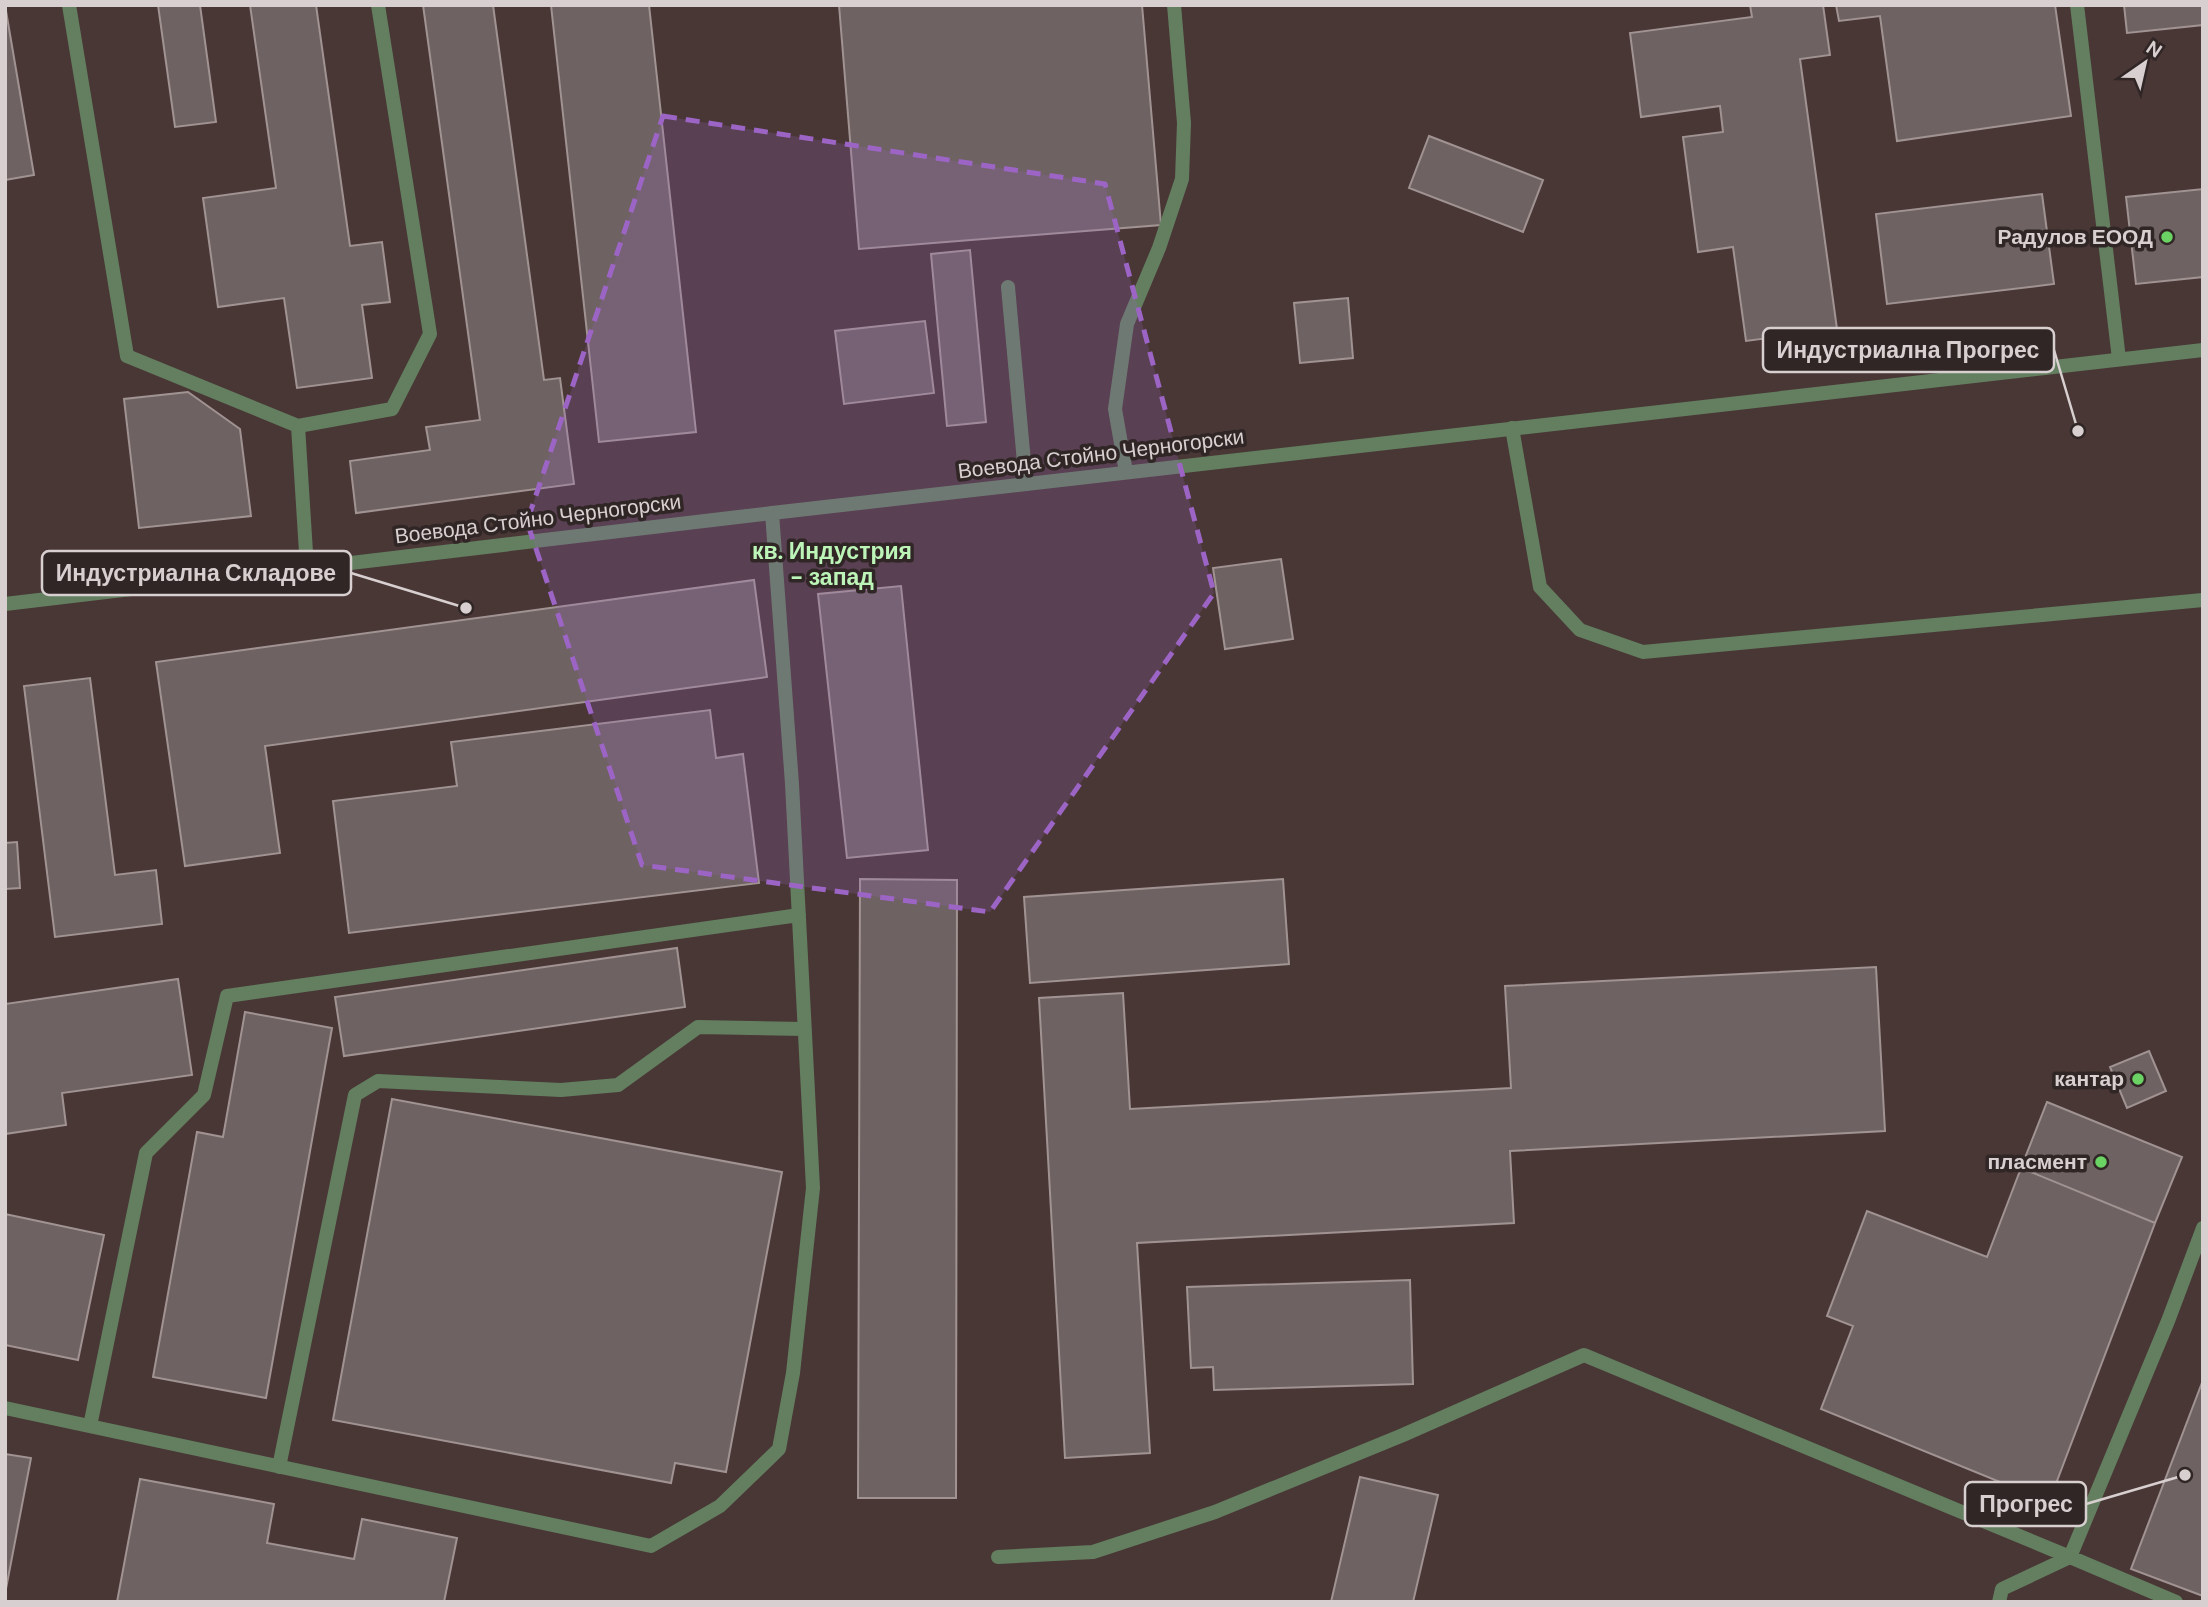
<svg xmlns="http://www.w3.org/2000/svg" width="2208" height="1607" viewBox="0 0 2208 1607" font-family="'DM Sans',sans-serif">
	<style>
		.built { fill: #493736 }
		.building { fill: #6e6262; stroke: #a09392; stroke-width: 2 }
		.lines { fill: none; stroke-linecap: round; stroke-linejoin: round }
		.service { stroke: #637f60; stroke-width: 14 }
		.tertiary { stroke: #637f60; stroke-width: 14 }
		.marked { fill: #9c65c5; fill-opacity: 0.2; stroke: #9c65c5; stroke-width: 5; stroke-dasharray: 14 9; stroke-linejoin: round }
		.poi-dot { fill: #6ad363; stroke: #302626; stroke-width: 2.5 }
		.labels { text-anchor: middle; stroke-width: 7; stroke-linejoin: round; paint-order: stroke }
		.poi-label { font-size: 21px; font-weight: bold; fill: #d8d0d0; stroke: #302626; text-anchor: end }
		.street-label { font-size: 21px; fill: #d8d0d0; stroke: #302626 }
		.neighbourhood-label { font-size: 23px; font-weight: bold; fill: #bdf5b8; stroke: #302626 }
		.leader { fill: none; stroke: #d8d0d0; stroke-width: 2.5 }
		.callout-dot { fill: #d8d0d0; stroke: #302626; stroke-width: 2.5 }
		.callout { fill: #302626; stroke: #d8d0d0; stroke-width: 2.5 }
		.callout-label { font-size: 23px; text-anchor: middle; font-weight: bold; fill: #d8d0d0 }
	</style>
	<rect width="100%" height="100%" fill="#3b3030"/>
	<path class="built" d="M5,5h2198v1597h-2198z"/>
	<path class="building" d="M5,5l29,170 -29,5z
		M158,5h42l16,117 -41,5z
		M250,5h66l34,241 32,-4 8,60 -28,3 10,73 -75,10 -13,-90 -66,9 -15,-109 73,-10z
		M423,5h70l51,375 16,-2 14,106 -218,29 -6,-52 80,-11 -4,-23 54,-7z
		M551,5h98l47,427 -97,10z
		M839,5h303l19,220 -302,24z
		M1750,5h73l7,50 -30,4 37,270 -91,12 -13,-94 -35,5 -15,-115 40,-5 -3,-26 -79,11 -11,-84 122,-16z
		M1836,5h219l16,111 -174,25 -17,-125 -41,5z
		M2124,5h79v20l-76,8z
		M1429,136l114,44 -20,52 -114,-44z
		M2203,189v88l-67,7 -10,-87z
		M2042,194l12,90 -167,20 -11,-90z
		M970,250l16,172 -39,4 -16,-172z
		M1348,298l5,60 -53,5 -6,-60z
		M925,321l9,72 -90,11 -9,-73z
		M188,392l52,37 11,87 -112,12 -15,-129z
		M1281,559l12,80 -68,10 -12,-81z
		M754,580l13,97 -502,69 15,107 -95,13 -29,-204z
		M901,586l27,264 -81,8 -29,-264z
		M90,678l25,197 41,-5 6,54 -107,13 -31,-251z
		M710,710l6,48 27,-4 16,129 -410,50 -16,-132 124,-15 -6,-44z
		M17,842l3,46 -15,1v-46z
		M860,879l97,1 -1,618h-98z
		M1283,879l6,85 -259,19 -6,-86z
		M677,948l8,59 -341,49 -9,-59z
		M1876,967l9,164 -375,20 4,72 -377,20 13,210 -85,5 -26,-460 84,-5 7,116 381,-21 -6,-102z
		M178,979l14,96 -130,18 4,32 -61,9v-130z
		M245,1012l87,16 -66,370 -113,-21 44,-245 26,5z
		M2149,1051l17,40 -39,17 -17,-41z
		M392,1099l390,73 -56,300 -51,-9 -4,20 -338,-63z
		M2047,1102l135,55 -27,66 -134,-55z
		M2021,1168l134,55 -106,279 -228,-93 32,-83 -26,-10 40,-105 120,46z
		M5,1214l99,21 -26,125 -73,-15z
		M1410,1280l3,104 -199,6 -1,-23 -22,1 -4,-81z
		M2203,1380v216l-72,-27z
		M5,1454l26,4 -26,136z
		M1360,1477l78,18 -25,107h-82z
		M140,1479l134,25 -7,39 87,16 8,-40 95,19 -13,64h-327z"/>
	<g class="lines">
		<path class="service" d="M69,5l58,351 171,70 94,-17 38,-75 -52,-329
			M2077,5l42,354
			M1008,287l18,197
			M298,426l9,142
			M1512,428l28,159 40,43 63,22 560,-52
			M1126,472l-11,-63 12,-85 32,-76 23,-69 2,-56 -10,-118
			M5,1408l646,138 69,-40 59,-57 14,-76 20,-185 -21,-404 -20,-271
			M90,1426l56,-273 58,-58 23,-99 572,-81
			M279,1467l76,-372 23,-14 183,9 57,-5 80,-58 106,2
			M998,1557l95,-5 122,-40 188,-77 181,-80 486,202 -68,32 -3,13
			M2176,1602l-106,-45 98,-236 35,-93"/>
		<path class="tertiary" d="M5,604l767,-91 1431,-163"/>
	</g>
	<path class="marked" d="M663,116l442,68 109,409 -224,319 -348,-47 -115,-343z"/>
	<g class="poi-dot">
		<circle cx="2167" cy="237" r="7"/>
		<circle cx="2138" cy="1079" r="7"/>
		<circle cx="2101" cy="1162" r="7"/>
	</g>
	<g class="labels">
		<g class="poi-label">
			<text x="2153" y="244">Радулов ЕООД</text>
			<text x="2124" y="1086">кантар</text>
			<text x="2087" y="1169">пласмент</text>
		</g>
		<g class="street-label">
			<text transform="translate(1101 454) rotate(-7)" y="7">Воевода Стойно Черногорски</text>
			<text transform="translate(538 519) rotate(-7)" y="7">Воевода Стойно Черногорски</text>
		</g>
		<g class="neighbourhood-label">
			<text x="832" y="559">кв. Индустрия<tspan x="832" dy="26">- запад</tspan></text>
		</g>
	</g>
	<path class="leader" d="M2078 431L2054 350M466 608L351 573M2185 1475L2086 1504"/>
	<g class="callout-dot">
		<circle cx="2078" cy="431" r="7"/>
		<circle cx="466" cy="608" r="7"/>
		<circle cx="2185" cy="1475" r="7"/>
	</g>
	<g class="callout">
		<rect x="1763" y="328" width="291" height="44" rx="7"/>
		<rect x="42" y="551" width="309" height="44" rx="7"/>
		<rect x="1965" y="1482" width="121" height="44" rx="7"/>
	</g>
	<g class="callout-label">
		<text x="1908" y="358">Индустриална Прогрес</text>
		<text x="196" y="581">Индустриална Складове</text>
		<text x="2026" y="1512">Прогрес</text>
	</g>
	<rect width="2208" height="1607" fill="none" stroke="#d8d0d0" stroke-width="14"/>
	<g transform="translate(2145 63) rotate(34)" stroke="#302626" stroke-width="5" paint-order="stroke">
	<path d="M0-5L12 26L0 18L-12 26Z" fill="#d8d0d0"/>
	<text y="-10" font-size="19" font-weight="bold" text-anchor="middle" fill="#d8d0d0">N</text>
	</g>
</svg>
